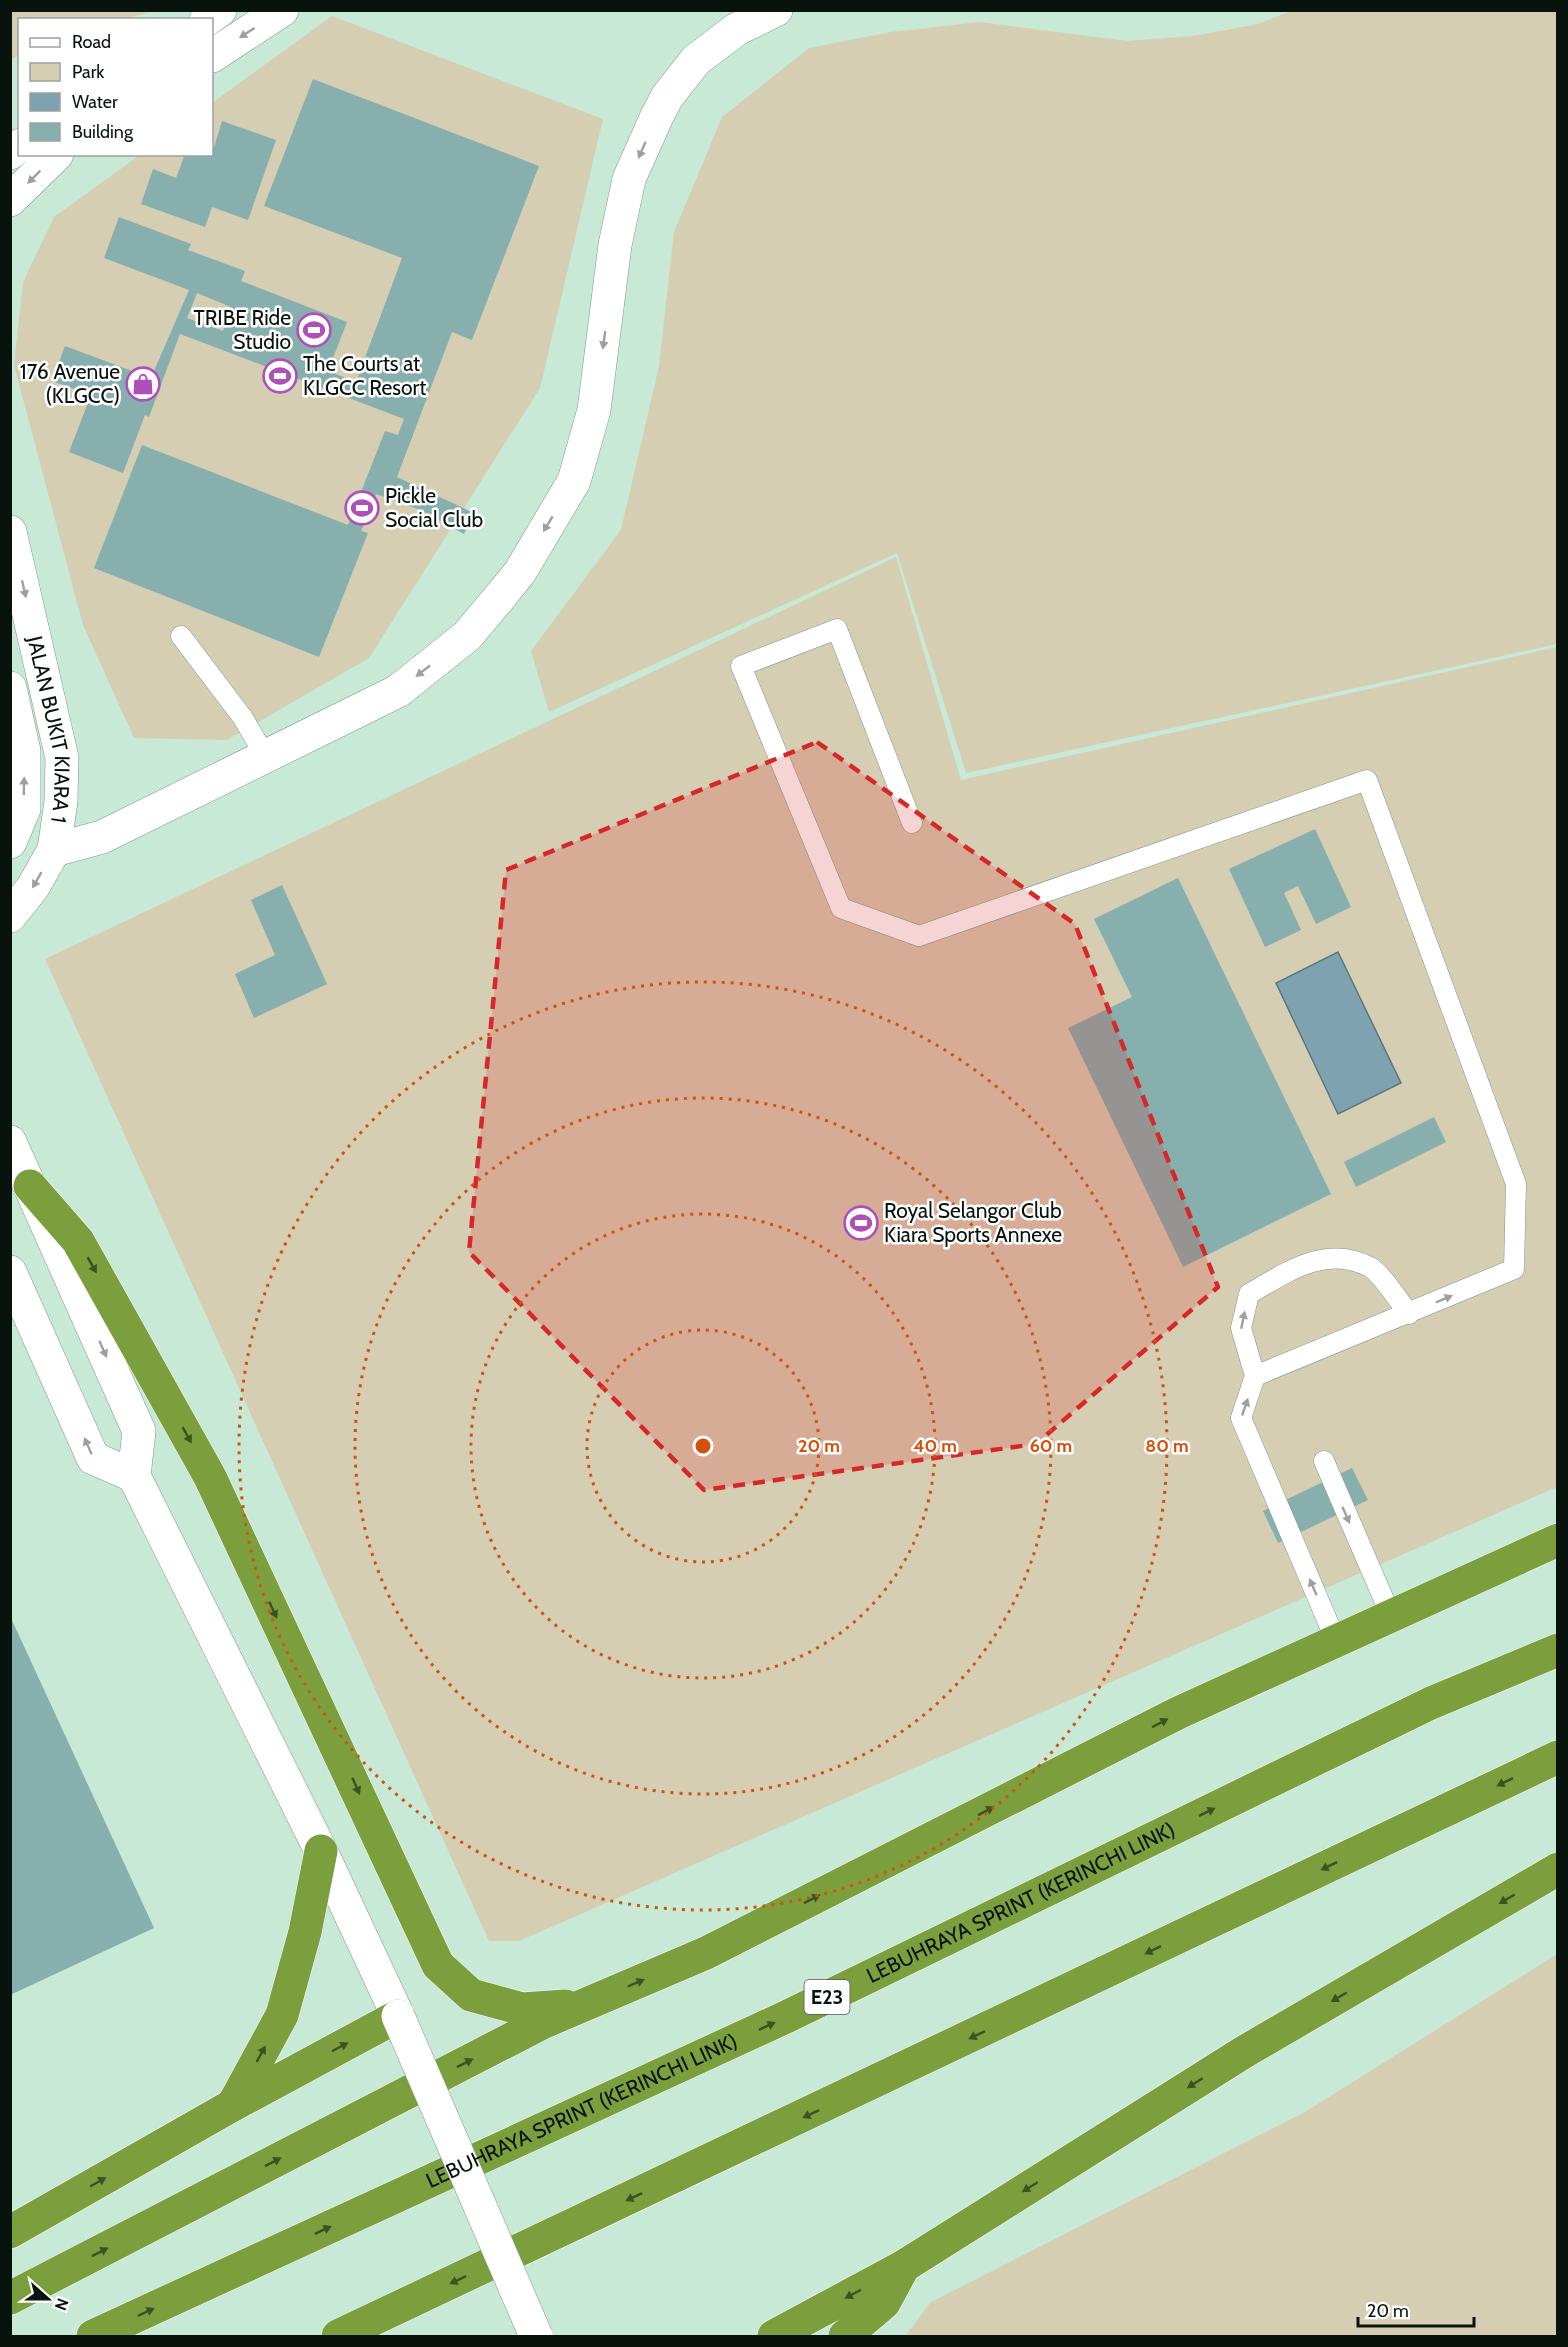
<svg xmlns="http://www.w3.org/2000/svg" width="1568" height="2347" viewBox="0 0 1568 2347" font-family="Cabin,sans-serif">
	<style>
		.green { fill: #d6ceb3 }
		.water { fill: #7ea2b0; stroke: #5a777f; stroke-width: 1.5 }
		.building { fill: #86afad; fill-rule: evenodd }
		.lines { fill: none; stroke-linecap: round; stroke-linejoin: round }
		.lane-casing { stroke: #7a9a88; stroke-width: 21 }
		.street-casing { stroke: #7a9a88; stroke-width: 34 }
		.highway-casing { stroke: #fff; stroke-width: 34 }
		.lane { stroke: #fff; stroke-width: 20 }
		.street { stroke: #fff; stroke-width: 33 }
		.highway { stroke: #7c9f3e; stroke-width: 33 }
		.street-bridge-casing { stroke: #7a9a88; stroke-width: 34; stroke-linecap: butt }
		.street-bridge { stroke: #fff; stroke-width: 33 }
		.oneway { fill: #9ca19e }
		.oneway2 { fill: #3c5222 }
		.marked { fill: #d62828; fill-opacity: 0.2; stroke: #d62828; stroke-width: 4.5; stroke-dasharray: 12 8; stroke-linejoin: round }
		.ring { fill: none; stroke: #d2520c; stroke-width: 3; stroke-dasharray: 3 6 }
		.labels { text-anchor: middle; stroke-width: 5; stroke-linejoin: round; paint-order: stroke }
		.shield { fill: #fff; stroke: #515a55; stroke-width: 1.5 }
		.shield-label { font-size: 20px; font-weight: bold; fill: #07130c }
		.poi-label { font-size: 21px; fill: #07130c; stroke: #fff; text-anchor: start }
		.street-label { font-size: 21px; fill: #07130c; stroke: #fff }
		.centre { fill: #d2520c; stroke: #fff; stroke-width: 3 }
		.ring-label { font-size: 18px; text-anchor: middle; font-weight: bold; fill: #d2520c; stroke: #fff; stroke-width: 5; stroke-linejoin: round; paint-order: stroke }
	</style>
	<rect width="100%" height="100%" fill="#c7e9d5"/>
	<path class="green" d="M10,11l1,-1 142,1 -27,8 -106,1 -1,36 -8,3z
		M1291,11h266v633l-591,129 -69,-220 -348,159 -18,-61 90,-121 38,-164 15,-134 48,-115 87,-69 82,-16 89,-10 147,19 66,-5 65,-12z
		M332,16l271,103 -63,269 -171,270 -142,82 -93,-2 -51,-113 -69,-260 9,-83 31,-65 86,-62 72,-1v-51z
		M896,557l65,223 596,-133v840l-1038,454h-30l-444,-982z
		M1557,1954v382h-652l26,-34 374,-190z"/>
	<path class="water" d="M1338,952l63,131 -63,31 -62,-131z"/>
	<path class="building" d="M313,79l226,87 -67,174 -20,-8 -55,145 77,36 -10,21 -41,-23 -47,-17 -15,37 7,2 -49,124 -225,-89 48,-123 206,80 37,-94 13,4 6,-16 -224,-85 -31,83 -4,-2 -22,58 -54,-21 22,-57 -39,-14 13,-35 86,32 38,-88 -85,-32 15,-41 72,27 -3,6 57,21 -4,10 106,41 -19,49 28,11 46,-124 -138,-52zM197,293l34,14 -8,24 -36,-13z
		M222,121l54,19 -28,80 -36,-13 -7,20 -64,-23 12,-35 23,9 9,-24h27z
		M1315,829l36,78 -35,17 -18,-38 -14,7 17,37 -36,17 -36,-78z
		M1178,878l153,316 -148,73 -115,-239 64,-31 -38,-78z
		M282,885l45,99 -73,34 -19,-44 40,-19 -24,-55z
		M1434,1117l12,25 -90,45 -12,-25z
		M1352,1468l16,32 -90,43 -15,-32z
		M10,1616l144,312 -144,67z"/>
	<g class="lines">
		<defs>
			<path id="lane" d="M181,636l62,82 22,38
				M912,823l-75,-194 -96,37 100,242 78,28 448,-156 149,404 -2,85 -259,107 -14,42 95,223
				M1255,1376l-14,-48 8,-34c38,-22 77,-50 121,-27 12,7 30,36 39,47
				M1324,1461l67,155"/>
			<g id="street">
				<path d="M206,20l14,-10"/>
				<path d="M212,56l70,-46"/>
				<path d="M10,153l10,-8"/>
				<path d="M10,200l47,-46"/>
				<path id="s1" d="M10,532l52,226 -1,43 -7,49 -21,37 -23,29"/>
				<path d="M10,688l14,63v58l-14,33"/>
				<path d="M54,850l48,-13 296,-146 69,-55 32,-38 21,-26 54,-91 20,-71 21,-165 14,-66 28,-63 10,-19 29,-37 41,-31 39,-19"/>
				<path d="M10,1142l129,289 -5,45 187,375 77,165"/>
				<path d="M10,1272l83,186 41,18"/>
			</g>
			<g id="highway">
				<path d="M30,1186l48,55 132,236 228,488 33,30 51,14 43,-3"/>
				<path d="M233,2105l49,-90 23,-83 16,-81"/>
				<path d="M10,2232l223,-127 165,-89"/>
				<path d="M10,2298l532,-275 164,-70 472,-240 380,-173"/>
				<path id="s2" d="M93,2336l693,-319 645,-314 127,-53"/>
				<path d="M338,2336l1220,-579"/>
				<path d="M774,2336l130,-70 340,-214 314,-183"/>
				<path d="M845,2336l39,-33 20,-37"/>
			</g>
		</defs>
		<use href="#lane" class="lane-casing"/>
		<use href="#street" class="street-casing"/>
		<use href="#highway" class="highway-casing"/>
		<use href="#lane" class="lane"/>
		<use href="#street" class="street"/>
		<use href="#highway" class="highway"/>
		<defs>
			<path id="street-bridge" d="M398,2016l138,320"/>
		</defs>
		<use href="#street-bridge" class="street-bridge-casing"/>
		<use href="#street-bridge" class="street-bridge"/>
	</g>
	<defs><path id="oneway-solid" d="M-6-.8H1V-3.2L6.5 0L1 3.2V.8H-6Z" transform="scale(1.5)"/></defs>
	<g class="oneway">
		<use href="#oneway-solid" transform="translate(247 33) rotate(147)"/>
		<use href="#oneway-solid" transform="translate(642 150) rotate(114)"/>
		<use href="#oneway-solid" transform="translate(34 177) rotate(135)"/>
		<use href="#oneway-solid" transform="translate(604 340) rotate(98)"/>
		<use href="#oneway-solid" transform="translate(548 524) rotate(121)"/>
		<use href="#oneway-solid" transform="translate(24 589) rotate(77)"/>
		<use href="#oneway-solid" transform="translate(423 671) rotate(142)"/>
		<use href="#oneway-solid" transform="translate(24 786) rotate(-89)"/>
		<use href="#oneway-solid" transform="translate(37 880) rotate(120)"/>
		<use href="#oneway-solid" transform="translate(1444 1299) rotate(-23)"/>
		<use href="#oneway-solid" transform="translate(1243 1320) rotate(-79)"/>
		<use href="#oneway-solid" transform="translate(103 1349) rotate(66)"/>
		<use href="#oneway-solid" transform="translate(1245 1407) rotate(-71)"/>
		<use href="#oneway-solid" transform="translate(88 1446) rotate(-114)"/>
		<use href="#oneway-solid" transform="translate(1346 1515) rotate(66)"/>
		<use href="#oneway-solid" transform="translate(1313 1587) rotate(-113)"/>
	</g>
	<g class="oneway2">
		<use href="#oneway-solid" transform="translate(92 1265) rotate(61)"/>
		<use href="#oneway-solid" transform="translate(187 1435) rotate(61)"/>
		<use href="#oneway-solid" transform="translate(273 1610) rotate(65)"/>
		<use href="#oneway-solid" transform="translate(1160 1723) rotate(-27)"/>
		<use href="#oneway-solid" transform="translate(1505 1782) rotate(154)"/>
		<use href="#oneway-solid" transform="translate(356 1786) rotate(66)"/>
		<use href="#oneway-solid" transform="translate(986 1811) rotate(-27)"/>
		<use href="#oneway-solid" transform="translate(1207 1812) rotate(-26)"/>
		<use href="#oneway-solid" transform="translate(1329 1866) rotate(154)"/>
		<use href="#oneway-solid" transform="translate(812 1899) rotate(-27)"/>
		<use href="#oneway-solid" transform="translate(1507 1899) rotate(150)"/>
		<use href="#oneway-solid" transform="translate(1153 1950) rotate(154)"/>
		<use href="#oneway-solid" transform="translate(636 1983) rotate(-23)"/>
		<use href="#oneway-solid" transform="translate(1339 1997) rotate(150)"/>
		<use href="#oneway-solid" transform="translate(767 2026) rotate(-25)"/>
		<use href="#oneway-solid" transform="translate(977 2035) rotate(154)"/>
		<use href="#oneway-solid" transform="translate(340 2047) rotate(-28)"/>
		<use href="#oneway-solid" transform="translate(261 2054) rotate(-61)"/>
		<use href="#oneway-solid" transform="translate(465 2063) rotate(-27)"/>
		<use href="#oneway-solid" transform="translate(1195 2083) rotate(148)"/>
		<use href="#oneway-solid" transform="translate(811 2114) rotate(155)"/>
		<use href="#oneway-solid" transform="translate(273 2162) rotate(-27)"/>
		<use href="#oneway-solid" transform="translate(98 2182) rotate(-30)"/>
		<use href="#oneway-solid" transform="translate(1030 2187) rotate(148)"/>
		<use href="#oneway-solid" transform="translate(634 2197) rotate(155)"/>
		<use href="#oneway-solid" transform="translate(323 2230) rotate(-25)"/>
		<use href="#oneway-solid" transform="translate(100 2252) rotate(-27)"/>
		<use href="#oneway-solid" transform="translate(458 2280) rotate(155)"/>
		<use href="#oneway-solid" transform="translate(853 2294) rotate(152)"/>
		<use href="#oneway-solid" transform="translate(146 2312) rotate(-25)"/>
	</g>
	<path class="marked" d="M817,742l258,182 143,363 -182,157 -332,46 -235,-238 37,-382z"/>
	<g class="ring">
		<circle cx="703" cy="1446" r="116"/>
		<circle cx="703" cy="1446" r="232"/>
		<circle cx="703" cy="1446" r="348"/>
		<circle cx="703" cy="1446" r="464"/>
	</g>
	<defs>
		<symbol id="stadium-ring" viewBox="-11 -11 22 22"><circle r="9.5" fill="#fff" stroke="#ae50b9" stroke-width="1.5"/><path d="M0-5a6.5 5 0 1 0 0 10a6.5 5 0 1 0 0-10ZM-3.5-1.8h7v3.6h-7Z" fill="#ae50b9"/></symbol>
		<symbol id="shop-ring" viewBox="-11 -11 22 22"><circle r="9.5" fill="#fff" stroke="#ae50b9" stroke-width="1.5"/><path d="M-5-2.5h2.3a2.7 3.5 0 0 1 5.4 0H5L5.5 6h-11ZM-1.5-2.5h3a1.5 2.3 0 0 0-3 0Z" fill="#ae50b9"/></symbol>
	</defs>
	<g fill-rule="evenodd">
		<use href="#stadium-ring" x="295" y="311" width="38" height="38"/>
		<use href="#stadium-ring" x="261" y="357" width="38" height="38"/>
		<use href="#shop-ring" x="124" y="365" width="38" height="38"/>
		<use href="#stadium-ring" x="343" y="489" width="38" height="38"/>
		<use href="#stadium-ring" x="842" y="1204" width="38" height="38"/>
	</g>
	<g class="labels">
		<rect class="shield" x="804.5" y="1980" width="45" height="34" rx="4.5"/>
		<g class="shield-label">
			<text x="827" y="2004">E23</text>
		</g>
		<g class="poi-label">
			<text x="291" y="325" text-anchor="end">TRIBE Ride<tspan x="291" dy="24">Studio</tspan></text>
			<text x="303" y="371">The Courts at<tspan x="303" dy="24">KLGCC Resort</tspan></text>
			<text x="120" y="379" text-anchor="end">176 Avenue<tspan x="120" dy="24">(KLGCC)</tspan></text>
			<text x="385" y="503">Pickle<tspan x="385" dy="24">Social Club</tspan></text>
			<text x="884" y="1218">Royal Selangor Club<tspan x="884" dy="24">Kiara Sports Annexe</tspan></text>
		</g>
		<g class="street-label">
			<text dy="7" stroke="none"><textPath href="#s1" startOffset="202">JALAN BUKIT KIARA 1</textPath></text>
			<text dy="7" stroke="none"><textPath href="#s2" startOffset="1024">LEBUHRAYA SPRINT (KERINCHI LINK)</textPath></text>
			<text dy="7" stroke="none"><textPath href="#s2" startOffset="538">LEBUHRAYA SPRINT (KERINCHI LINK)</textPath></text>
		</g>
	</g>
	<circle cx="703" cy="1446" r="9" class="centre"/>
	<g class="ring-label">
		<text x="819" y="1452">20 m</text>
		<text x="935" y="1452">40 m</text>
		<text x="1051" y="1452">60 m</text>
		<text x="1167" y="1452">80 m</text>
	</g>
	<rect width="1568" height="2347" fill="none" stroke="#07130c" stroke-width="24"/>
	<rect x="18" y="18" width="195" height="138" fill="#ffffff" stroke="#9ca19e" stroke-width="1.5"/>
	<rect x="30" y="38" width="30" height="9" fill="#ffffff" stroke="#9ca19e" stroke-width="1.5"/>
	<text x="72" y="48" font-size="18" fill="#07130c">Road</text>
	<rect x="30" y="63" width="30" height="18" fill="#d6ceb3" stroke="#9ca19e" stroke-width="1.5"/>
	<text x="72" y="78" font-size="18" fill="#07130c">Park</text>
	<rect x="30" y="93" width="30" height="18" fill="#7ea2b0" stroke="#9ca19e" stroke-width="1.5"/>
	<text x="72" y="108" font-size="18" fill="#07130c">Water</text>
	<rect x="30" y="123" width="30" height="18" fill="#86afad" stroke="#9ca19e" stroke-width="1.5"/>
	<text x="72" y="138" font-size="18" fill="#07130c">Building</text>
	<g transform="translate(48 2299) rotate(111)" stroke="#ffffff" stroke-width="4.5" paint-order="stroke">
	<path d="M0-4.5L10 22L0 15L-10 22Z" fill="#07130c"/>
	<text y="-9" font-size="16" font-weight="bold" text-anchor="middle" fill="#07130c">N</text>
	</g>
	<path d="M1358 2317v9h116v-9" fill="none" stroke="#07130c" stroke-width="3"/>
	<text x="1367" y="2317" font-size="18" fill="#07130c" stroke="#ffffff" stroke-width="4.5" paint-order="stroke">20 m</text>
</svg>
